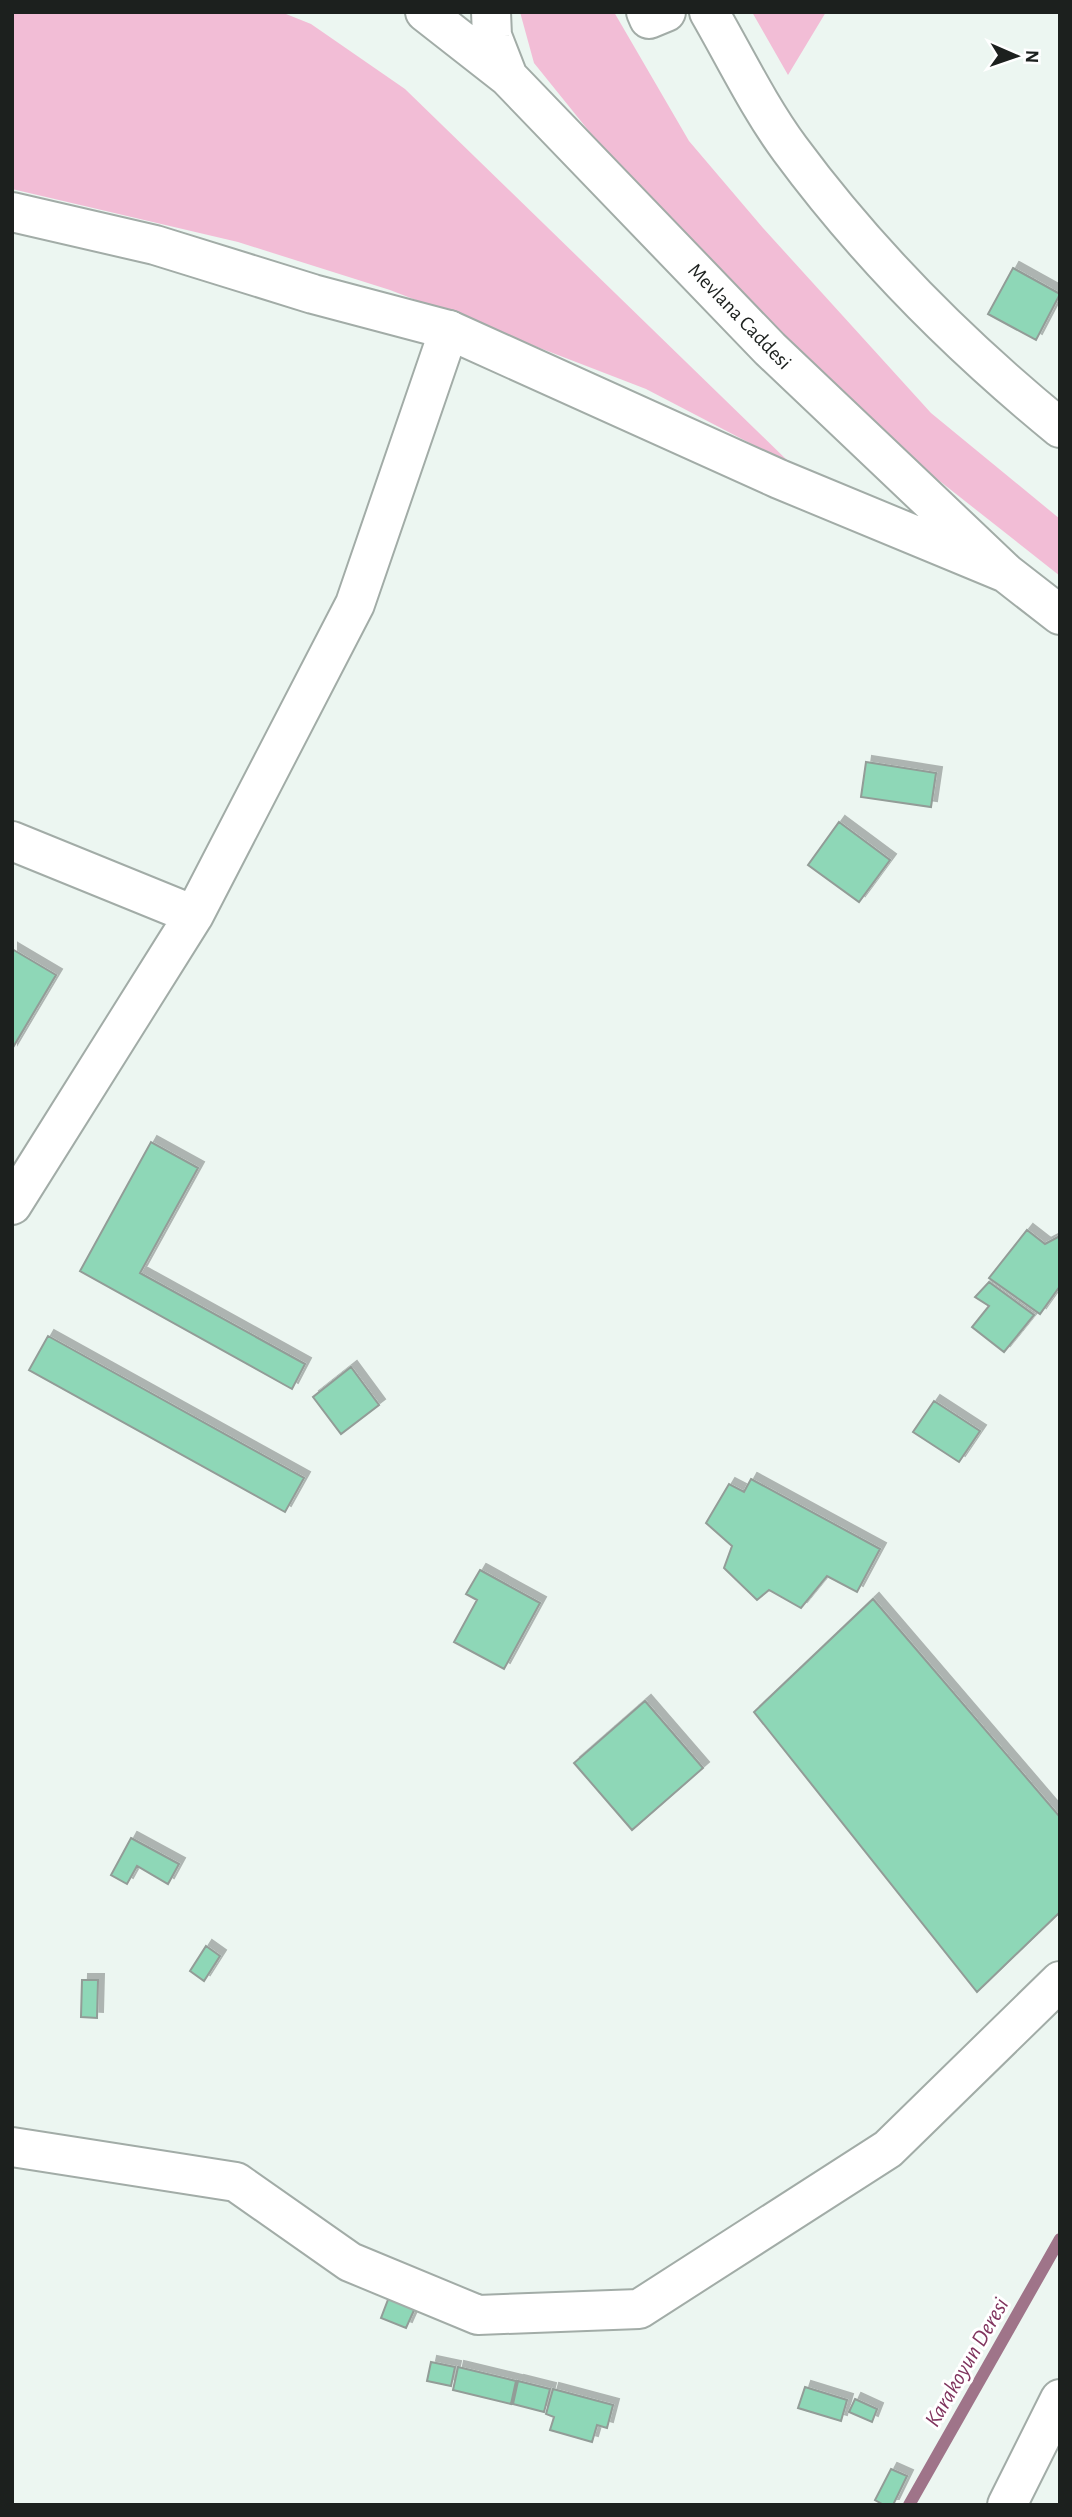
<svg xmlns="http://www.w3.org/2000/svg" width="1072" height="2517" viewBox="0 0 1072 2517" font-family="'Alegreya Sans',sans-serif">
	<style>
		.green { fill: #f2bdd6 }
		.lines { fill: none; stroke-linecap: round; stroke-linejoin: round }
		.stream { stroke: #9f7489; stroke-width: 12 }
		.building { fill: #8ed7b7; stroke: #929c97; stroke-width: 2; filter: url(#shadow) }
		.minor-casing { stroke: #a2aca7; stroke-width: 42 }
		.major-casing { stroke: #a2aca7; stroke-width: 42 }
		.minor { stroke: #fff; stroke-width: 38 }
		.major { stroke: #fff; stroke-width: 38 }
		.labels { text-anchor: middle; stroke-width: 6; stroke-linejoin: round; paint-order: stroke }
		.street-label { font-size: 21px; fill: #1c201e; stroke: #fff }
		.water-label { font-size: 23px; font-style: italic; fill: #80345e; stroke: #fff }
	</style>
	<defs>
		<filter id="shadow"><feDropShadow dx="6" dy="-6" stdDeviation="0" flood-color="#0004"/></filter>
	</defs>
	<rect width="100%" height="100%" fill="#ecf6f1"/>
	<path class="green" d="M12,12h269l30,12 94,65 387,376 -146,-76 -256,-99 -152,-48 -226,-53z
		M520,12h94l75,129 74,87 168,185 129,106v57l-166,-131 -239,-232 -121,-150z
		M752,12h74l-38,63z"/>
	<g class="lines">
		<path class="stream" d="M909,2505l151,-266"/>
	</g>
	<path class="building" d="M1013,268l47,26 -24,46 -48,-26z
		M866,762l70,11 -5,34 -70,-10z
		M839,822l51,38 -31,42 -51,-37z
		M12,949l44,26 -44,74z
		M151,1142l47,26 -58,105 165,91 -13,25 -212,-118z
		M1027,1230l18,14 15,-8v50l-20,28 -51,-36z
		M989,1282l45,33 -30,37 -32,-25 17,-21 -14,-9z
		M48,1336l256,142 -19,34 -256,-142z
		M351,1367l28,38 -38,29 -28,-37z
		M934,1401l46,30 -21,31 -46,-30z
		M751,1479l129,70 -23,43 -30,-16 -26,32 -32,-18 -12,10 -33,-32 8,-22 -26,-23 23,-39 15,8z
		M480,1570l60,33 -36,66 -50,-27 23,-42 -11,-6z
		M873,1599l187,218v95l-83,80 -223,-280z
		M645,1701l58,67 -71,62 -58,-67z
		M131,1838l48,26 -11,20 -31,-18 -10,18 -16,-9z
		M206,1946l14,10 -16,25 -14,-10z
		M82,1980h16l-1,38 -16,-1z
		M389,2297l26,11 -9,20 -25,-10z
		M431,2362l24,5 -4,19 -24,-5z
		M458,2367l58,14 -5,23 -58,-14z
		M518,2381l32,8 -6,23 -31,-8z
		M805,2387l42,13 -6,21 -43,-13z
		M553,2389l60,16 -6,23 -10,-3 -5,17 -42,-12 4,-13 -8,-3z
		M855,2399l22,10 -5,13 -23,-10z
		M891,2469l16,7 -14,29h-9l-9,-5z"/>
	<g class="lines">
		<defs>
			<path id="minor" d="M12,841l182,74
				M12,1205l182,-290 161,-311 94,-274
				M12,2147l224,35 114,80 128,53 161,-6 249,-160 172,-168
				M1007,2505l53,-106"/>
			<path id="major" d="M425,12l83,65 262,272 236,224 54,42
				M491,12l1,24 16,41
				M646,12l3,7 17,-7
				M709,12c26,45 50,95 81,137 76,103 171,198 270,279
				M12,212l143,33 158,49 136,36 330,149 227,94"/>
		</defs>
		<use href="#minor" class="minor-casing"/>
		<use href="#major" class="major-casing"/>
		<use href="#minor" class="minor"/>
		<use href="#major" class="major"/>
	</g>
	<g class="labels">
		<g class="street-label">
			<text transform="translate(740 316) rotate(46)" y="7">Mevlana Caddesi</text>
		</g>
		<g class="water-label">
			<text transform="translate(966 2362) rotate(-60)" y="8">Karakoyun Deresi</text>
		</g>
	</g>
	<rect width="1072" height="2517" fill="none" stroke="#1c201e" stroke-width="28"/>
	<g transform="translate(1016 56) rotate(92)" stroke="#ffffff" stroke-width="5" paint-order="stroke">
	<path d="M0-5L12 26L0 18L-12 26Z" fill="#1c201e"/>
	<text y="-10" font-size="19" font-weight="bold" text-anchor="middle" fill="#1c201e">N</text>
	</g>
</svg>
